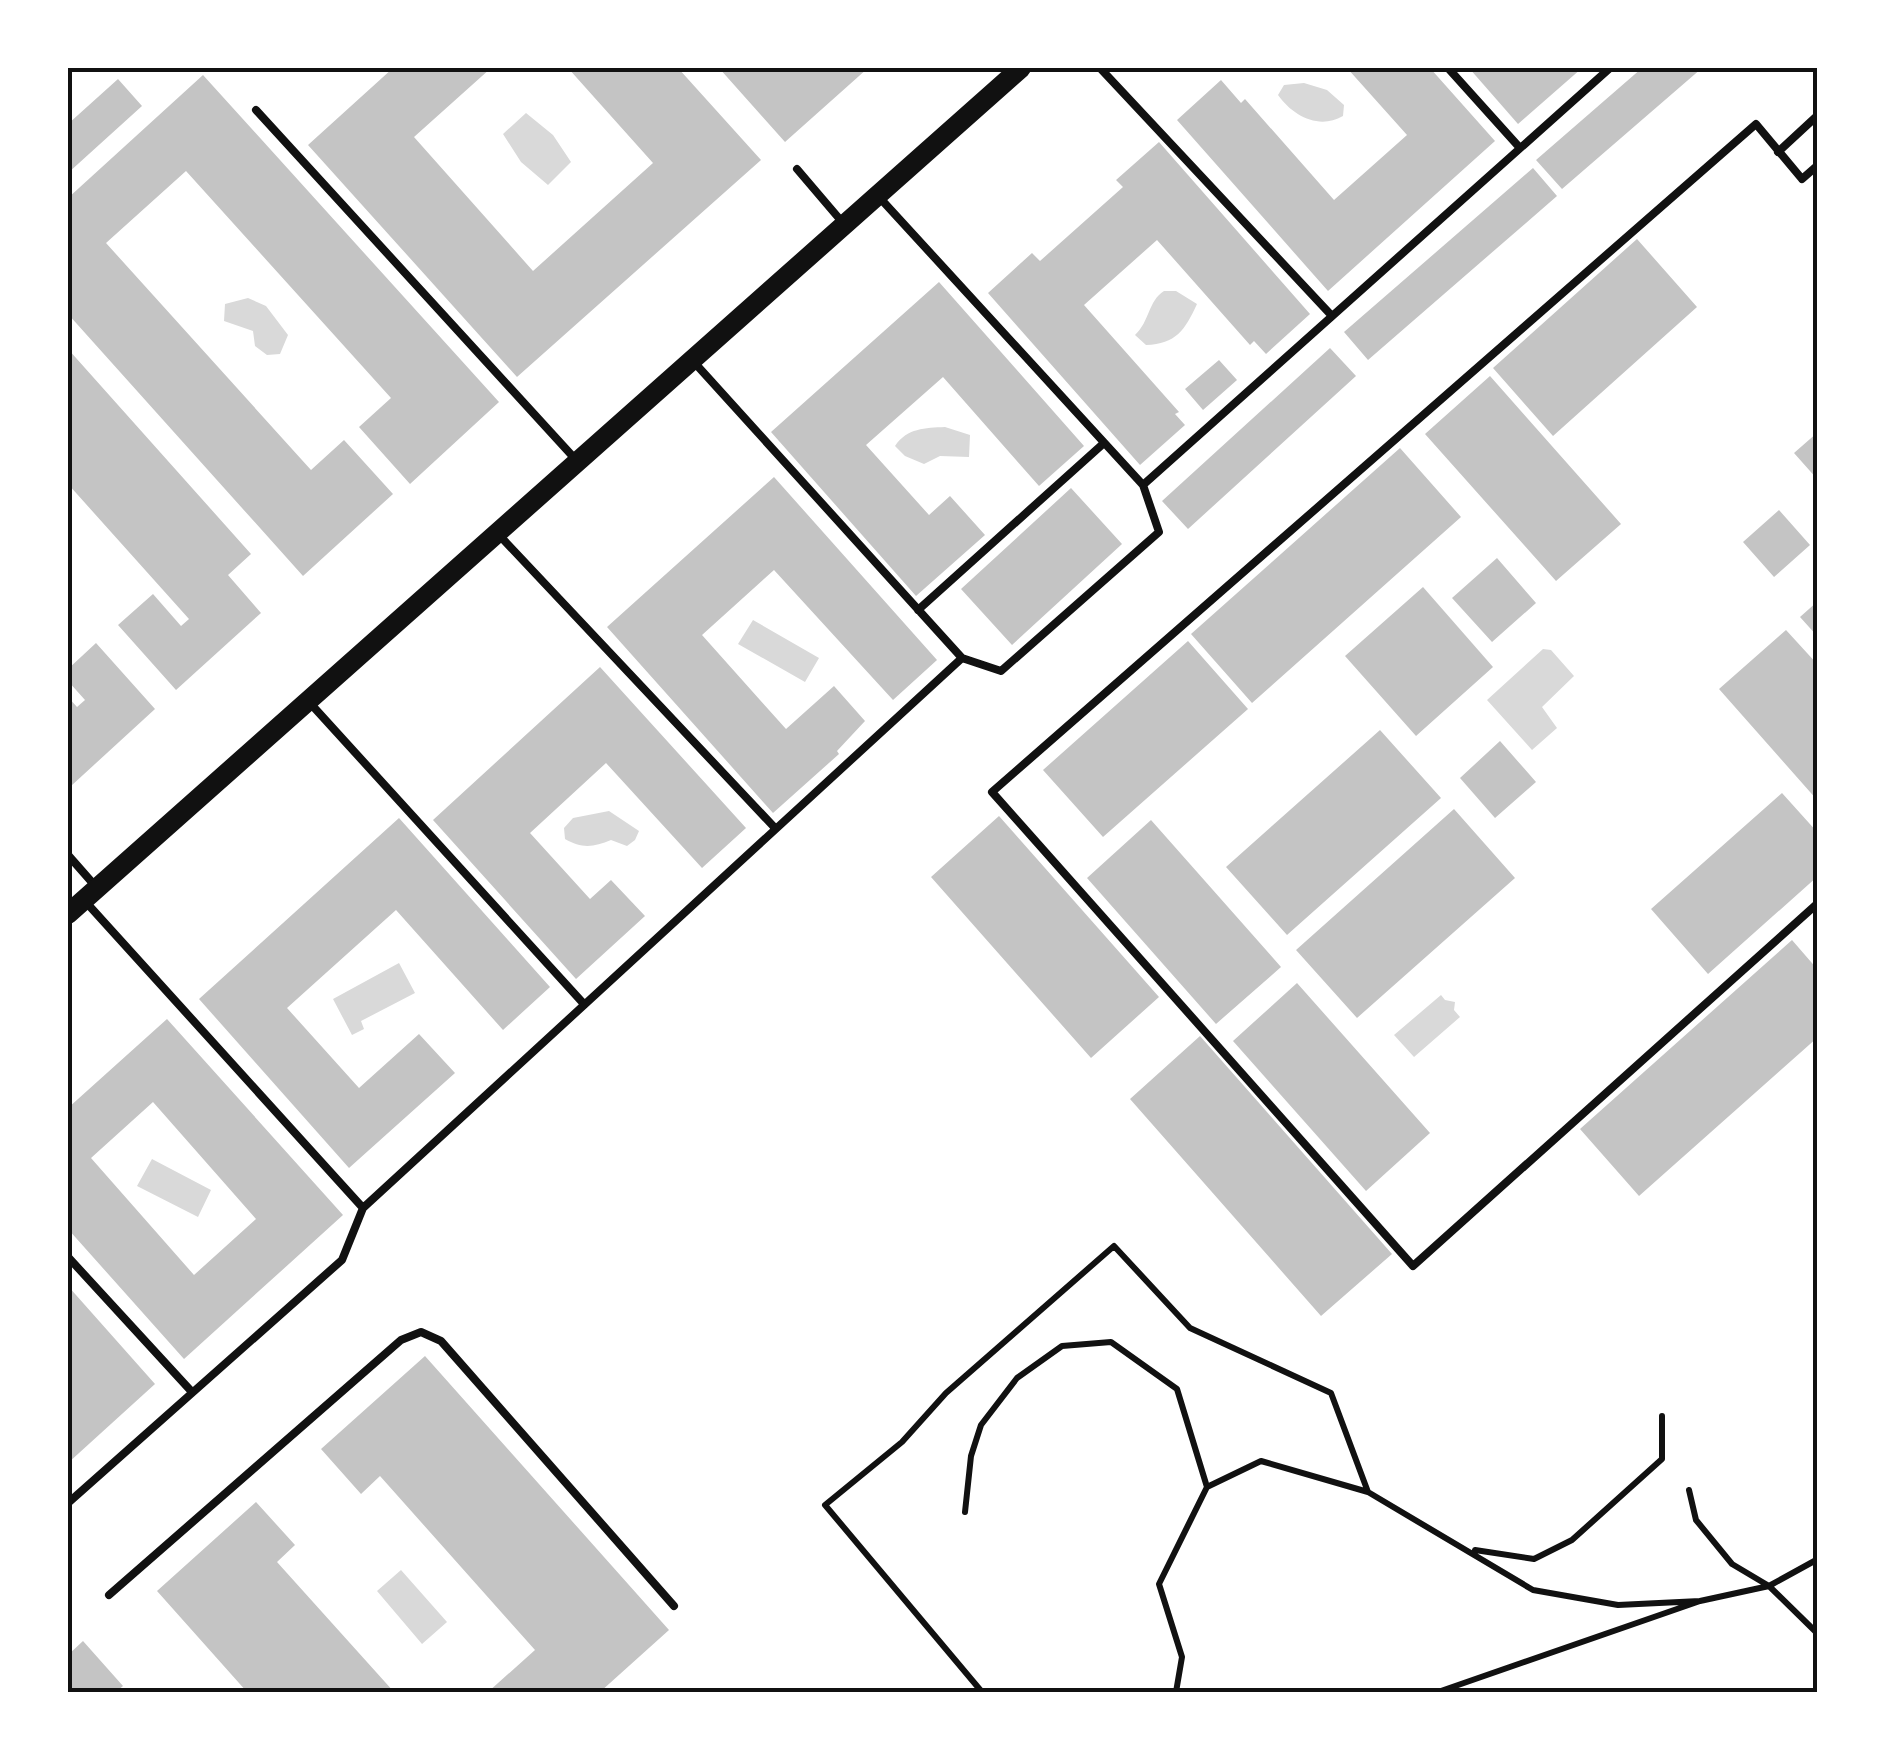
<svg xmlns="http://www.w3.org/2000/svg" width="1885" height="1760" viewBox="0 0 1885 1760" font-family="Jost,sans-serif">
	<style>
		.water { fill: #d9d9d9 }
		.building { fill: #c4c4c4; fill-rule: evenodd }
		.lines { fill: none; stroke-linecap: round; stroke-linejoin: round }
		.path { stroke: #111; stroke-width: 6 }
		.service { stroke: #111; stroke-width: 8 }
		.secondary { stroke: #111; stroke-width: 20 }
		.neatline { fill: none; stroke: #111; stroke-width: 4 }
	</style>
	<rect width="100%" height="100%" fill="#fff"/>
	<path class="water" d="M1304,83l23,7 17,15 -1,11c-24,14 -50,0 -65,-21l6,-10z
		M526,113l27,22 18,27 -23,23 -27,-23 -18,-28z
		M1164,291h12l21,13c-12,26 -21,40 -51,41l-11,-10c15,-14 13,-34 29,-44z
		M248,298l18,8 22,29 -8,19 -13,1 -12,-9 -2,-15 -29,-10 1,-17z
		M945,427l25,8 -1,22 -29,-1 -16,8 -19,-8 -10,-10c12,-18 30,-18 50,-19z
		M753,620l66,38 -14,24 -67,-38z
		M1543,649l8,1 23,26 -32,31 15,21 -25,22 -45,-50z
		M609,811l30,20 -4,9 -8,6 -16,-6c-17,7 -29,9 -46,-1l-1,-11 9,-10z
		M399,963l16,30 -54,28 3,8 -12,6 -19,-36z
		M1441,995l4,5 10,2 -1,8 6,7 -46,40 -20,-22z
		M152,1159l59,31 -13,27 -61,-31z
		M401,1570l46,52 -25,22 -45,-53z"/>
	<path class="building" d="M393,68h98l-77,69 119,134 120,-108 -85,-95h110l83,92 -244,217 -209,-232z
		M719,68h149l-83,74z
		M1347,68h83l65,73 -167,150 -151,-171 44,-40 20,23 4,-4 89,101 73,-65z
		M1469,68h113l-64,56z
		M1642,68h60l-140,121 -26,-29z
		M203,75l296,327 -89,82 -51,-57 32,-29 -205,-227 -80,72 205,227 33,-30 49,54 -90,82 -235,-262v-116z
		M118,79l24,27 -74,67v-49z
		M1159,142l151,172 -44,40 -12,-13 -4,4 -93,-105 -73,65 95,107 -4,2 10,11 -45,40 -152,-172 44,-40 8,8 83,-74 -7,-7z
		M1533,168l24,28 -189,164 -24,-28z
		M1637,239l60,68 -144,129 -60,-68z
		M939,282l145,164 -45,40 -96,-109 -77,68 63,70 21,-19 35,39 -69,61 -145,-164z
		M1330,348l26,28 -168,153 -26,-28z
		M68,349l183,205 -23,21 33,38 -85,77 -58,-65 35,-31 28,32 8,-7 -121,-135z
		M1219,360l18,20 -34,30 -18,-21z
		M1490,376l131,148 -65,57 -131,-147z
		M1818,432v48l-24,-27z
		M1400,448l61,69 -209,186 -61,-69z
		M774,477l163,183 -44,40 -119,-130 -72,65 84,94 48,-43 31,35 -28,30 2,3 -66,59 -166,-186z
		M1071,488l51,56 -110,101 -51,-56z
		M1779,510l31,35 -36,32 -31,-35z
		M1497,558l39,45 -44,39 -40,-44z
		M1423,587l70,80 -77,69 -71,-80z
		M1818,601v36l-18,-20z
		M1786,630l32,35v136l-99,-112z
		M1188,641l60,68 -145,128 -60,-67z
		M96,643l59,66 -84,77 -3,-4v-85l9,10 8,-7 -17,-19v-12z
		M600,667l146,161 -44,40 -96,-105 -76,70 60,66 21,-19 34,36 -69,63 -143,-159z
		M1380,730l61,68 -154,137 -61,-68z
		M1500,741l36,41 -41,36 -35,-40z
		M1782,793l36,40v43l-110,98 -57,-65z
		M1454,809l61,69 -158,140 -61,-68z
		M999,816l160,181 -68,61 -160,-181z
		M399,818l151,169 -47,43 -107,-120 -109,98 72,80 60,-54 36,39 -106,95 -150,-169z
		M1151,820l130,147 -65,57 -129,-146z
		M1792,940l26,30v67l-179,159 -59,-67z
		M1297,983l133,150 -64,58 -133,-150z
		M167,1019l176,196 -159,144 -116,-130v-121zM153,1102l103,117 -62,56 -103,-117z
		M1200,1036l192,218 -71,62 -191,-217z
		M68,1286l87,98 -87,79z
		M425,1356l244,274 -69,62h-112l47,-42 -155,-174 -19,18 -40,-45z
		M256,1502l39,43 -18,17 117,130h-147l-90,-101z
		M83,1641l40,45 -7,6h-48v-37z"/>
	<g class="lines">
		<path class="path" d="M1689,1490l7,30 36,44 37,22 49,48
			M965,1512l6,-56 10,-31 36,-47 45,-32 49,-4 66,47 30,98
			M1475,1550l59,9 38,-19 90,-81v-43
			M982,1692l-157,-187 77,-63 44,-49 168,-147 76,82 141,65 37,99 165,98 85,15 82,-4
			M1176,1692l6,-35 -23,-73 48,-97 54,-26 107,31
			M1438,1692l262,-91 69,-15 49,-27"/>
		<path class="service" d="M1100,68l232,248
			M1448,68l72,80
			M256,110l321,351
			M1778,152l40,-37
			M1818,165l-16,14 -46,-55 -764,668 421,474 405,-363
			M797,169l46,54
			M879,197l264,288
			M693,361l269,297
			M500,536l275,292
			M918,610l186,-167
			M310,703l273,300
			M68,855l29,33
			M84,900l279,308
			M68,1257l124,135
			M68,1503l274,-243 21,-52 599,-550 39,13 158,-139 -16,-47 467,-417
			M109,1595l292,-255 20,-8 20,9 233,265"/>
		<path class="secondary" d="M68,914l953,-846"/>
	</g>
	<rect width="1885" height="1760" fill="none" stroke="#ffffff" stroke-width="140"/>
	<rect x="70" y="70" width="1745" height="1620" class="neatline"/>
</svg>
